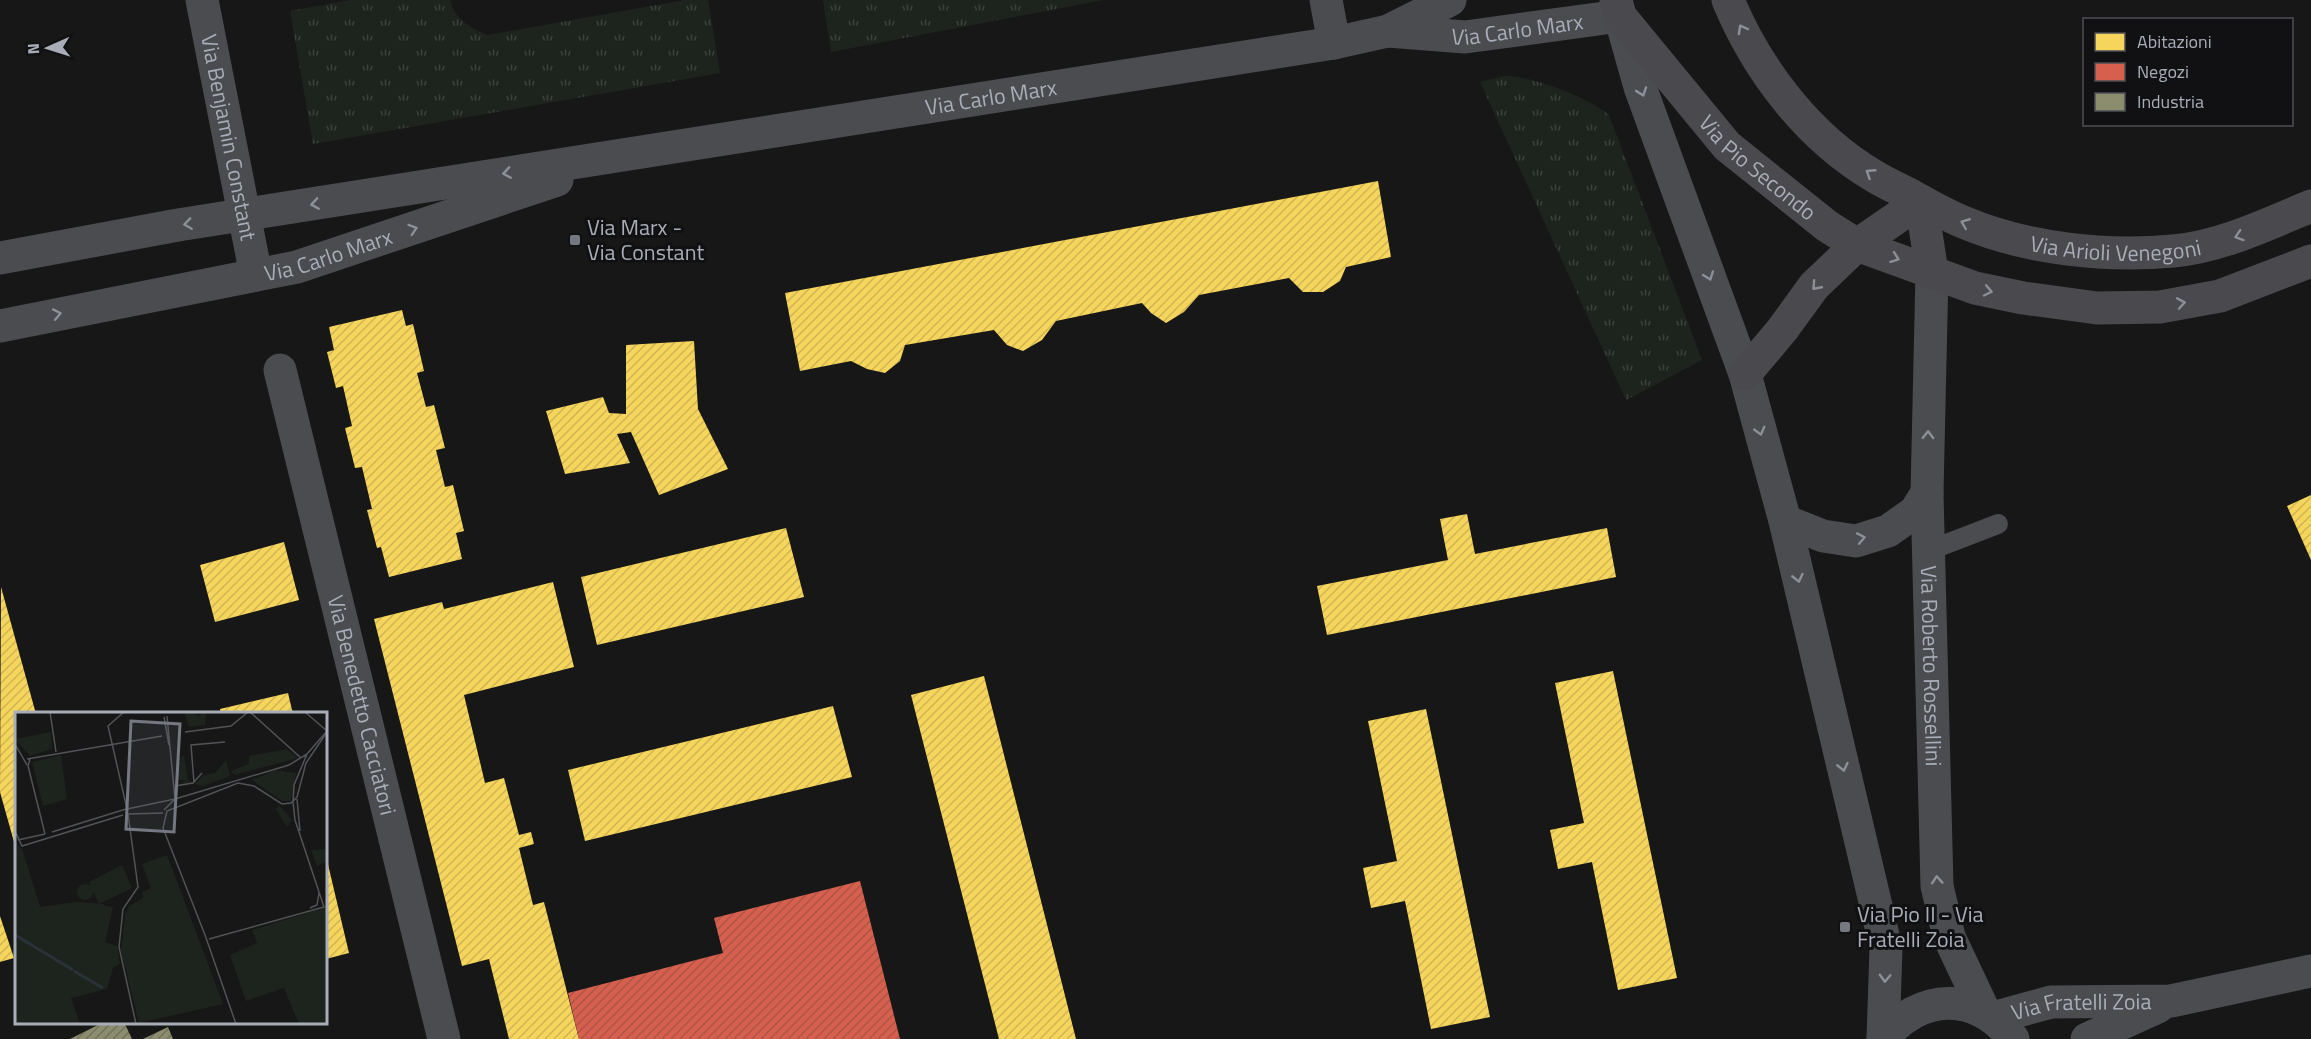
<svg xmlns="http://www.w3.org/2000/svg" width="2311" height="1039" viewBox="0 0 2311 1039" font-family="'Titillium Web',sans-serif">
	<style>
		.grass { fill: url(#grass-tufts) }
		.homes { fill: url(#homes-hatch) }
		.shops { fill: url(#shops-hatch) }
		.industry { fill: url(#industry-hatch) }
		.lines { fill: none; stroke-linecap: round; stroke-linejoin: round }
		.service { stroke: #4b4c50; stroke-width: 20 }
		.minor { stroke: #4b4c50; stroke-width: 33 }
		.tertiary { stroke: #4b4c50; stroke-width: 33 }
		.secondary { stroke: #4a4a4e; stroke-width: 33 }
		.oneway { stroke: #8c8f98 }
		.oneway2 { stroke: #8c9099 }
		.poi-dot { fill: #757880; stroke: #111113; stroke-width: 2 }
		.labels { text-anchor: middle; stroke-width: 6; stroke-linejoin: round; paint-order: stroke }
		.street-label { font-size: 22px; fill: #a8adb8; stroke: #111113 }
		.poi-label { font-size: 22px; fill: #a8adb8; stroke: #111113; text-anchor: start }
		.inset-river { fill: none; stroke: #2a3239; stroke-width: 3 }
		.inset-road { fill: none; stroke: #515357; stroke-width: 1.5 }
		.view { fill: #757880; fill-opacity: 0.15; stroke: #757880; stroke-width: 3 }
		.inset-edge { fill: none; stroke: #a8adb8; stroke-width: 3 }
	</style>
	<defs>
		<pattern id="grass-tufts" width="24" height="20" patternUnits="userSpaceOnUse" patternTransform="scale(1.5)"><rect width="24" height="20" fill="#1d241e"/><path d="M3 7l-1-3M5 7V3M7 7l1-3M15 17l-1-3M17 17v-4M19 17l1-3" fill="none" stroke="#3b413d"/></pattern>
		<pattern id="homes-hatch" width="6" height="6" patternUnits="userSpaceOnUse" patternTransform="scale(1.5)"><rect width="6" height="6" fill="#f6d55c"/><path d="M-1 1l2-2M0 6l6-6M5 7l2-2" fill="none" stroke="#cfb555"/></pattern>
		<pattern id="shops-hatch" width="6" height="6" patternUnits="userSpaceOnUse" patternTransform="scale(1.5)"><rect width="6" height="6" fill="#d6604d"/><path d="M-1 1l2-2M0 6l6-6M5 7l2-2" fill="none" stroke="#ad5548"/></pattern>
		<pattern id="industry-hatch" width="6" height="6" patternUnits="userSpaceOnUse" patternTransform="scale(1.5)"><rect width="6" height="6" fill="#8c8c6e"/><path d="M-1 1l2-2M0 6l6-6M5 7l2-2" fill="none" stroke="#71725e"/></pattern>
	</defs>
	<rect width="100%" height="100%" fill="#171717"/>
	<path class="grass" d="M350,0h100c5,20 20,28 38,35l197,-35h23l12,73 -407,71 -23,-133z
		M823,0h280l-272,52z
		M1504,76c26,-1 86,22 105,39l93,245 -76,40 -146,-318z"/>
	<path class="homes" d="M1378,181l13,76 -45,10 -6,14 -17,11h-20l-14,-14 -90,17 -15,17 -18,11 -15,-10 -9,-10 -86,18 -14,19 -19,11 -16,-6 -13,-15 -89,15 -5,16 -15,12 -18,-4 -16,-8 -51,10 -15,-78z
		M402,310l4,16 7,-2 11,47 -7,2 9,34 8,-2 11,43 -9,2 9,37 8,-2 11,46 -8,2 6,26 -73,18 -8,-30 -4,1 -10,-38 5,-1 -10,-42 -7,1 -10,-40 7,-2 -9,-40 -7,2 -9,-36 7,-2 -5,-23z
		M694,341l4,68 30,60 -69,26 -28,-63 -14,2 13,29 -65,11 -19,-63 57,-14 6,16 17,1v-69z
		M2311,495v65l-24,-54z
		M1467,514l8,40 132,-26 9,49 -289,58 -10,-49 131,-26 -8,-41z
		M786,528l18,69 -207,48 -16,-68z
		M284,542l15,58 -84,22 -15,-57z
		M553,582l21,85 -110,28 21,88 19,-5 15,57 12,-3 3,12 -15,4 14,57 11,-3 35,137h-70l-20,-80 -27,7 -88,-347 68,-17 2,7z
		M1,587l35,127h-20v135l-16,-57z
		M1613,671l64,307 -59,12 -26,-128 -34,7 -8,-39 34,-7 -29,-140z
		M984,676l92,363h-77l-88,-344z
		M288,693l5,21h-72l-1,-5z
		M833,706l19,71 -267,64 -17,-71z
		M1426,709l64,308 -59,12 -26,-128 -34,7 -8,-40 34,-7 -29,-140z
		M326,856l23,97 -23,6z
		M0,916l14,42 -14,4z"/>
	<path class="shops" d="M860,881l40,158h-321l-11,-46 155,-40 -9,-35z"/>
	<path class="industry" d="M104,1022h20l8,17h-62z
		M168,1027l5,12h-30z"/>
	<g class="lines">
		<path class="service" d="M1928,551l70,-27"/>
		<g class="minor">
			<path id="s1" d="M202,0l54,275"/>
			<path d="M1326,0l8,43"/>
			<path id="s2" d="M1388,31l77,6 155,-21"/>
			<path id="s3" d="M0,258l178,-33 1156,-182 54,-12 62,-31"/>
			<path id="s4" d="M0,326l297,-59 260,-87"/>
			<path id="s5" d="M280,370l164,669"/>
			<path id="s6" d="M1993,1018l58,-16 120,-1 140,-30"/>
			<path d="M2087,1039l71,-32"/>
		</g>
		<g class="tertiary">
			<path d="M1620,16l20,71 105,287 40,147 101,427 -3,91"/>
			<path id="s7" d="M1932,272l-5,221 10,393 12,51 36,76"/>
			<path d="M1785,521l38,15 33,5 32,-10 27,-19 12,-19"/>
			<path d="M1883,1039c35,-46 95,-49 130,0"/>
		</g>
		<g class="secondary">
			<path id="s8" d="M1616,0l4,16 107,130 100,80 30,19 118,43 48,10 74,10 63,-1 60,-11 91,-35"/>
			<path id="s9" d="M1728,0c29,70 80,137 146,176 13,8 27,14 40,21 16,9 32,18 49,25 64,27 141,35 210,29 47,-4 95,-27 138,-45"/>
			<path d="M1921,201l11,71"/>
			<path d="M1745,374l37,-44 32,-44 43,-41 64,-44"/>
		</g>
	</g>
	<defs><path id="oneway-chevron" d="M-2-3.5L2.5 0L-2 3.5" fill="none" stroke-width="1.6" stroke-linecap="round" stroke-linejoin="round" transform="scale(1.5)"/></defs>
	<g class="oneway">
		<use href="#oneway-chevron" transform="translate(1742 29) rotate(-119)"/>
		<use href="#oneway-chevron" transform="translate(1870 173) rotate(-147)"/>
		<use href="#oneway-chevron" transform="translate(1965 223) rotate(-158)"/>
		<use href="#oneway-chevron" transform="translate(2239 236) rotate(162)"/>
		<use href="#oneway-chevron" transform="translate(1895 258) rotate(20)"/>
		<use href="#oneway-chevron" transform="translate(1816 286) rotate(132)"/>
		<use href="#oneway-chevron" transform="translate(1988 291) rotate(12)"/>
		<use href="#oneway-chevron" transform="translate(2181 303) rotate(-10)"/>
	</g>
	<g class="oneway2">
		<use href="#oneway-chevron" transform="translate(1642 92) rotate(71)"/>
		<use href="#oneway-chevron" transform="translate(507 173) rotate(171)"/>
		<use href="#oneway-chevron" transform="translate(315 204) rotate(171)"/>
		<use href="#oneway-chevron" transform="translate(188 224) rotate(172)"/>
		<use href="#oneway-chevron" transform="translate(413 229) rotate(-18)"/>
		<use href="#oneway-chevron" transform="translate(1709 276) rotate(70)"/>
		<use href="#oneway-chevron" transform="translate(57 314) rotate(-11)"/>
		<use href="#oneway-chevron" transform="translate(1760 431) rotate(75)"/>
		<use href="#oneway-chevron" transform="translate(1928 435) rotate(-89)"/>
		<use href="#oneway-chevron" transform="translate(1861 538) rotate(-11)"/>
		<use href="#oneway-chevron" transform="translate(1798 578) rotate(77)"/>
		<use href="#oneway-chevron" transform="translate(1843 767) rotate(77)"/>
		<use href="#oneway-chevron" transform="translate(1937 880) rotate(-94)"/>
		<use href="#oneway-chevron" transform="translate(1885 978) rotate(92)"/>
	</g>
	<g class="poi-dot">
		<rect x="569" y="234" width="12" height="12" rx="3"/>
		<rect x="1839" y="921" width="12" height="12" rx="3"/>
	</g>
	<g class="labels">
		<g class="street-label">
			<text dy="8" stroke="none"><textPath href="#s2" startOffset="130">Via Carlo Marx</textPath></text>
			<text dy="8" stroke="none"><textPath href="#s3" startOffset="1004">Via Carlo Marx</textPath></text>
			<text dy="8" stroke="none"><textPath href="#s1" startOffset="140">Via Benjamin Constant</textPath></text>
			<text dy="8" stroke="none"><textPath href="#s8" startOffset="222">Via Pio Secondo</textPath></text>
			<text dy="8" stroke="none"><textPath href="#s9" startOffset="489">Via Arioli Venegoni</textPath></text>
			<text dy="8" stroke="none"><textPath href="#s4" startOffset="336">Via Carlo Marx</textPath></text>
			<text dy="8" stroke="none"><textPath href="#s7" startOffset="394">Via Roberto Rossellini</textPath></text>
			<text dy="8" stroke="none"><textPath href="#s5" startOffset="345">Via Benedetto Cacciatori</textPath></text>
			<text dy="8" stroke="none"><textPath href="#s6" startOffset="90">Via Fratelli Zoia</textPath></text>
		</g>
		<g class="poi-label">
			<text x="587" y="235">Via Marx -<tspan x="587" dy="25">Via Constant</tspan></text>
			<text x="1857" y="922">Via Pio II - Via<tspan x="1857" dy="25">Fratelli Zoia</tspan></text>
		</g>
	</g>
	<g transform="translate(15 712)">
		<rect width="312" height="312" fill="#171717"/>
		<path d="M177,0l6,4 8,-4 -1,13 -16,2 -4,-13zM36,20l1,17 -22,7 -15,-17zM272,37l11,9 -64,17 -3,-4 18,-7v-8zM46,43l6,44 -24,7 -11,-44zM169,43l4,26 4,1 -13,2 7,-4h-8l-2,-18h6l-3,-3zM211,48l4,16 -27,10 -8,-2 9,-9 11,-2zM261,58l20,3 -5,28h-9l-30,-21zM264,93l13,15 -5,7 -11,-18zM0,129l7,8 18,58 37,-5 36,5 -8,35 12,4 3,18 -7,4 -6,21 -36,9 9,26h-65zM312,137v12l-10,5 -6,-16zM312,195v117h-28l-15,-36 -38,13 -16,-46 27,-12 -5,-13z" fill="#1d241e"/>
		<path d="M0,135l7,2 18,58 37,-5 27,2 1,5 -7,1 -6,33 -5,3 -6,23 11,6 3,-11 8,1v20l-6,-7 -3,2 -31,-19 11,2 -14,-12 11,-9 -3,-4 -7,-1 -10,10 -7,-3v-26h-15l2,-11zM0,219l44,26 -2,5 -42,-25z" fill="#1d241e"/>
		<path d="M53,288l-1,24h-31v-9l18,-14z" fill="#1d241e"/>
		<path d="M152,143l56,149 -84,19 -18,-73 4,-35 3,-8 15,-9 -1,-6 9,-4 -9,-24zM107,153l10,23 -33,16 -10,-22zM62 180a8 8 0 1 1 16 0a8 8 0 1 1-16 0Z" fill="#1d241e"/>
		<path class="inset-river" d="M0,223l58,35M59,259l29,17"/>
		<path class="inset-road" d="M35,0l6,40M109,0l-16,14 19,83M235,0l51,46M290,0l22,19M149,5l5,28M170,20l46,-6 17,-14M0,32l12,21M12,47l135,-23M15,47l-2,7 17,68M179,71l-3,-38 34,-3M160,74l18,-3 9,-10M282,87l3,32M278,90l1,-17 13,-31 20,-23M112,97l48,-10 -8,-83M149,98l11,-11 114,-34 18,-11M113,102l10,73 -15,22 -4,38 17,77M113,102l35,-1M0,119l7,15 101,-31M37,120l74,-23M3,128l27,-6M295,196l7,-3 2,-12M190,223l-42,-107 4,-17 71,-28 16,3 28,18 9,-1 6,-6 9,-34 21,-31M190,223l31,89M194,227l115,-32 -29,-87 -2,-18"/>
		<path class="view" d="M116,9l49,3 -6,108 -48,-3z"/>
		<rect width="312" height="312" class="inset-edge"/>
	</g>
	<rect x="2083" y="18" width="210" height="108" fill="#111113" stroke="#4d4f55" stroke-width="1.5"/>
	<rect x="2095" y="33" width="30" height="18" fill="#f6d55c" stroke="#4d4f55" stroke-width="1.5"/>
	<text x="2137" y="48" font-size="18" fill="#a8adb8">Abitazioni</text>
	<rect x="2095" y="63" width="30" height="18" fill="#d6604d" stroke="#4d4f55" stroke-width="1.5"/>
	<text x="2137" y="78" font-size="18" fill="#a8adb8">Negozi</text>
	<rect x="2095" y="93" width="30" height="18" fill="#8c8c6e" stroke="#4d4f55" stroke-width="1.5"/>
	<text x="2137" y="108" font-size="18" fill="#a8adb8">Industria</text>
	<g transform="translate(48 48) rotate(267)" stroke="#111113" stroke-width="4.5" paint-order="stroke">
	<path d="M0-4.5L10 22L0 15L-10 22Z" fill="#a8adb8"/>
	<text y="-9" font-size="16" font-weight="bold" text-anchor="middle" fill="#a8adb8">N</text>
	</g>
</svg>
